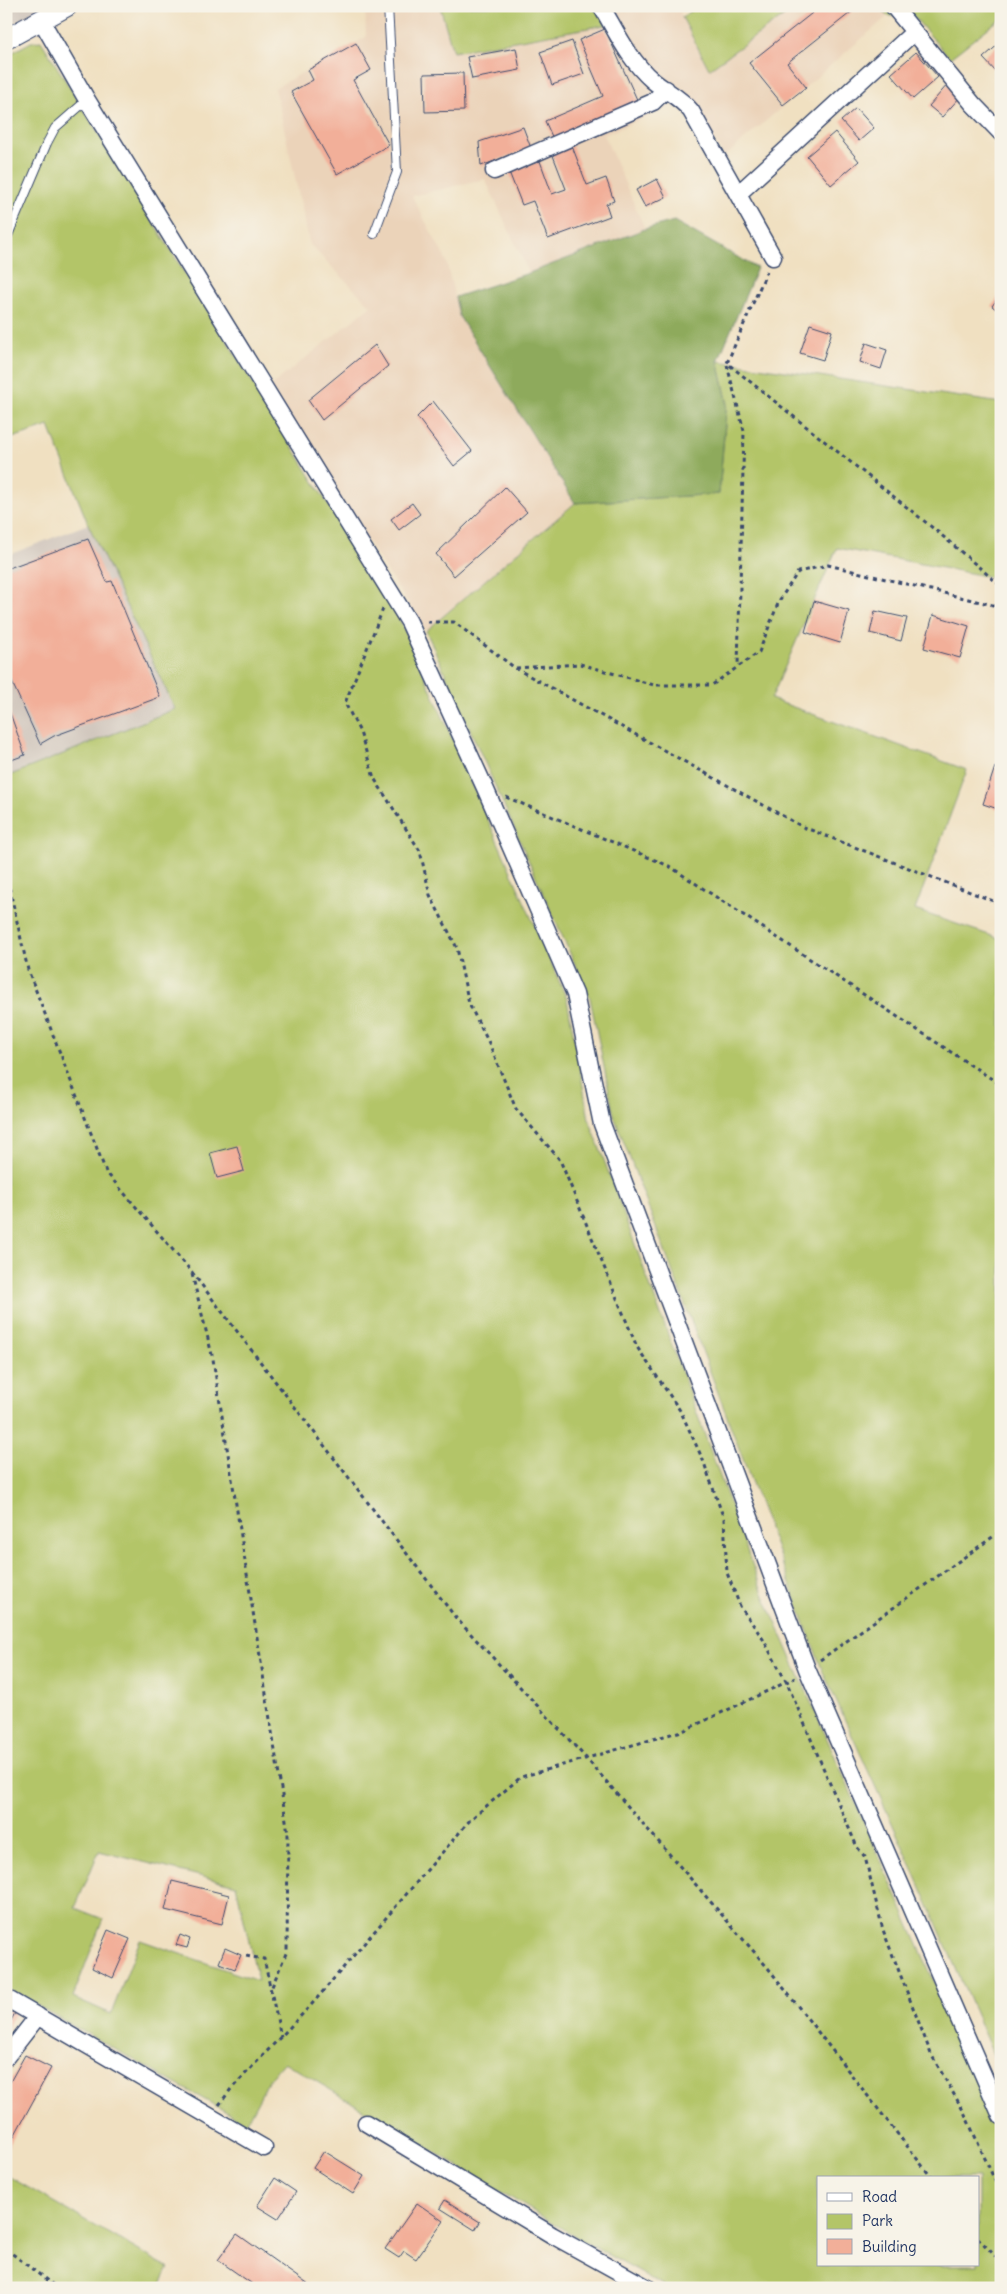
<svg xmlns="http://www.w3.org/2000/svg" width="1007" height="2294" viewBox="0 0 1007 2294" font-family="Delius,sans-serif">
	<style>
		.built { fill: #ebd3b9 }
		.industrial { fill: #cdc2b9 }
		.green { fill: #b3c568; stroke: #677a63; fill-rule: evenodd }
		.forest { fill: #8eaa5c; stroke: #546c5d }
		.building { fill: #f2af99 }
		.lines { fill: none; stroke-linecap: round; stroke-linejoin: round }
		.service-casing { stroke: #3b4a6d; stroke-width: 10 }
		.minor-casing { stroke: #3b4a6d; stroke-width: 19 }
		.tertiary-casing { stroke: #3b4a6d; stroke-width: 22 }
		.path { stroke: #3b4a6d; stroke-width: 3; stroke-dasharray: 4 4; stroke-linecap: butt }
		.service { stroke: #fff; stroke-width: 8 }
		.minor { stroke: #fff; stroke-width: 16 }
		.tertiary { stroke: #fff; stroke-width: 20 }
	</style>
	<rect width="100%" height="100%" fill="#f7f3e8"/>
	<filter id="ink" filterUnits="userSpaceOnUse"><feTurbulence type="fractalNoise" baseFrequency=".02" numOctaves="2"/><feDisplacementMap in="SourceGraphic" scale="10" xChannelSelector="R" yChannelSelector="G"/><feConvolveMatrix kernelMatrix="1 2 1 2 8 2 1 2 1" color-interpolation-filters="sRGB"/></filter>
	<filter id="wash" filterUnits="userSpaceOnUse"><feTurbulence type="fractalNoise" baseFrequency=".0096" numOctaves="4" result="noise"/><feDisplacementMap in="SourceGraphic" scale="20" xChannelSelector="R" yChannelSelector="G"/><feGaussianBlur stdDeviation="1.12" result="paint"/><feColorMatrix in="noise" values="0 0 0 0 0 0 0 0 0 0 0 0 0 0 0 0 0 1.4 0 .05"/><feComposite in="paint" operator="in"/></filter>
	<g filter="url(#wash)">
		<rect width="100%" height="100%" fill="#f0e0c1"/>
		<path class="built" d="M365,6h75l13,46 154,-46h70l32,63 89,-63h81l9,10 -164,141 -33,-59 -87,37 41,94 -116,44 -44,-94 -73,17 34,64 13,56 116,187 -149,128 -158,-243 103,-82 -61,-61 -35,-157 91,-51z"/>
		<path class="industrial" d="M6,6h40l-40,20z
			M88,524l87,186 -169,67v-221z"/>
		<path class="green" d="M440,6h167l9,17 -163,29z
			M698,6h100l-89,63 -27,-52z
			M879,6h122v12l-51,40 -37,-42h-25z
			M41,41l360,581 166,377 22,120 173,472 239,542v155h-333l-85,-47 -299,-179 -13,14 -25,47 -240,-135v-1211l169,-68 -87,-185 -39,-98 -43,14v-384l25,-14zM99,1851l137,34 22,96 -118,-41 -29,74 -38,-17 30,-78 -28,-11zM818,2178h160v87h-160z
			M718,361l283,42v176l-164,-31 -66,151 196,71 -52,140 86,29v1134l-88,-204 -90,-197 -209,-556 -24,-118 -164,-367 149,-128 144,-9 8,-94z
			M6,2175l163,93 -10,20h-153z"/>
		<path class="forest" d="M674,221l83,47 -39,93 9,39 -8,94 -144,9 -116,-187 -4,-19 74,-24 116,-44z"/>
		<g id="blocks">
			<path class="building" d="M821,6h38l-72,57 19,24 -23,18 -34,-42z
				M605,29l34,75 -85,37 -9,-20 58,-25 -24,-56z
				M572,41l12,33 -32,11 -12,-33z
				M1001,42v30l-3,2 -15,-16z
				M356,43l15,27 -18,10 36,65 -52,29 -46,-82 22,-12 -5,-10z
				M516,48l4,22 -48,9 -5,-22z
				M916,52l22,25 -25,22 -22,-25z
				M463,73l1,38 -39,1 -1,-38z
				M948,84l13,12 -19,21 -13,-11z
				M856,108l18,20 -15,13 -18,-20z
				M523,127l8,21 -50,18 -2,-24z
				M835,132l24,29 -28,24 -24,-29z
				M572,146l15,39 19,-7 8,23 -8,3 4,12 -62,23 -15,-38 -11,4 -13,-33 31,-11 12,33 14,-5 -14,-36z
				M657,179l9,18 -21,10 -9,-17z
				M1001,294v19l-9,-7z
				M810,324l22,7 -9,29 -23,-7z
				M866,343l21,7 -6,19 -21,-7z
				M375,345l13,21 -66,54 -14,-20z
				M433,401l39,50 -18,15 -37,-49z
				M505,487l22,25 -73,64 -18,-22z
				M412,503l8,11 -21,16 -8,-11z
				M88,539l19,43 5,-1 48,116 -106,39 -14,8 -34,-75v-100z
				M814,601l35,10 -9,32 -35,-11z
				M875,611l32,7 -6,23 -31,-8z
				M933,615l36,11 -9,32 -36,-10z
				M6,702l19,53 -19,7z
				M995,767l6,2v41l-18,-6z
				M237,1146l7,25 -27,7 -7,-25z
				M172,1881l57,14 -7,29 -57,-14z
				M108,1930l22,9 -17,39 -21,-10z
				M180,1935l10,4 -3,9 -11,-3z
				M225,1948l16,7 -6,14 -16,-6z
				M6,2006l10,5 -10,19z
				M25,2055l26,13 -45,83v-62z
				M324,2151l40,25 -11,18 -40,-26z
				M275,2178l21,14 -18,27 -21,-13z
				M445,2200l35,22 -5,8 -35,-22z
				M417,2203l26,18 -27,38 -12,-8 -5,7 -14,-9z
				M237,2234l76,54h-55l-40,-28z"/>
		</g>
	</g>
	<g filter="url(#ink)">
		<use href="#blocks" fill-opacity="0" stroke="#3b4a6d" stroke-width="1"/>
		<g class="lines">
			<defs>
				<path id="service" d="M374,234l23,-62 -9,-166
					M6,240l41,-97 8,-15 32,-28"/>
				<path id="minor" d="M601,6c15,25 28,54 51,74 14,12 27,16 39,31l82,146
					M893,6l80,98 28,29
					M41,20l46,80 322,522 76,166 90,206 27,130 205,545 194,447
					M494,171l159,-69 13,-13
					M738,194l176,-162
					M6,1998l258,150
					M6,2057l32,-41
					M366,2123l186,112 96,53"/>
				<path id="tertiary" d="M6,39l61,-33"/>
			</defs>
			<use href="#service" class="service-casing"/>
			<use href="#minor" class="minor-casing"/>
			<use href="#tertiary" class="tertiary-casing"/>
			<path class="path" d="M767,271l-40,92 212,170 62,53
				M727,365l17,66 -6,235
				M383,609l-38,94 15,29 14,46 46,73 10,44 27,53 12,56 20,39 27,66 44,51 77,187 44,65 22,48 21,59 3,54 13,33 23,33 24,44 70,164 8,10 18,73 48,124 33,58 37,82
				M427,622h27l61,46 288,159 198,77
				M516,668l64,-4 74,21h58l47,-33 20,-51 19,-29 30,-7 173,42
				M506,797l163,69 332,219
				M6,873l22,97 78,202 85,99 265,347 130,140 182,210 164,210
				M192,1274l21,85 75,474 -1,118 -16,38
				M820,1660l181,-129
				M246,1956l18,3 17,78
				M219,2105l12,-16 81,-85 159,-185 50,-42 164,-47 110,-52
				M978,2238l23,24
				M6,2249l51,39"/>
			<use href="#service" class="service"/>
			<use href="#minor" class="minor"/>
			<use href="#tertiary" class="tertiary"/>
		</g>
	</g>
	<rect width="1007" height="2294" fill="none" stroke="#f7f3e8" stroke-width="25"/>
	<rect x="817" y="2176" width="162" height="90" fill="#f7f3e8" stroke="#9fa5b1"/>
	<rect x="827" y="2193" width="25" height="8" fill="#ffffff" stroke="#9fa5b1"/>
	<text x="862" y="2202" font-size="15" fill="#1b2f5e">Road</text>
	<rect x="827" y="2214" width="25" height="15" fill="#b3c568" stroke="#9fa5b1"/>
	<text x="862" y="2226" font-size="15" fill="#1b2f5e">Park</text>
	<rect x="827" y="2239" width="25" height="15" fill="#f2af99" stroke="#9fa5b1"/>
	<text x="862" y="2252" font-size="15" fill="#1b2f5e">Building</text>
</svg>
